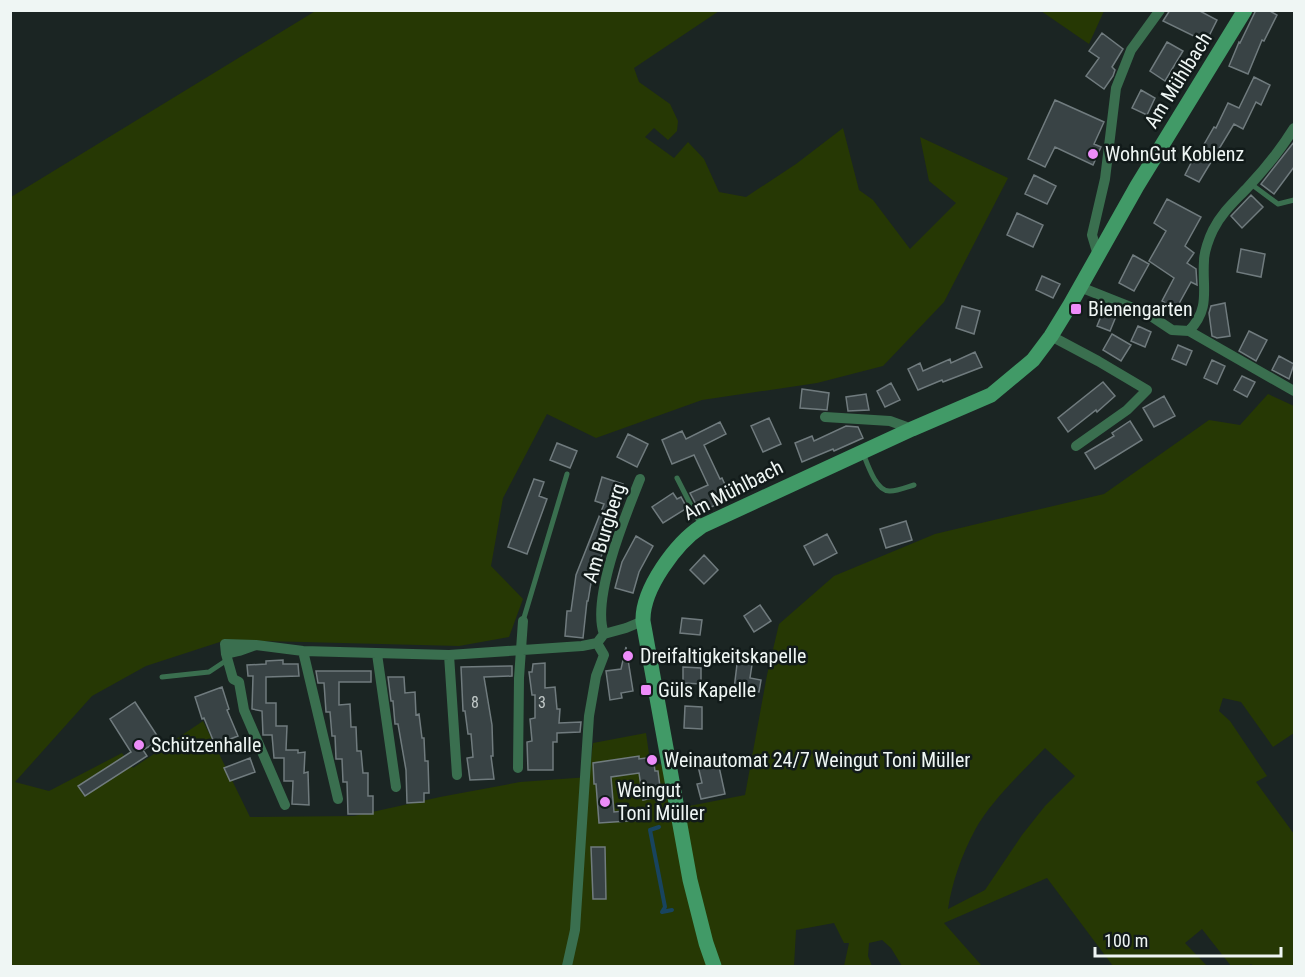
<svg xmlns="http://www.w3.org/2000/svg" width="1305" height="977" viewBox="0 0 1305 977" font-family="'Roboto Condensed',sans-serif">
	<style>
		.green { fill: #263804; fill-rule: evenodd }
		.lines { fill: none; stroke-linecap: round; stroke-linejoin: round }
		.stream { stroke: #18445f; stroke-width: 4 }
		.building { fill: #394345; stroke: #707b7e; stroke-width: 1.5 }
		.lane { stroke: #3a6f4f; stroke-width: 5 }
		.street { stroke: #3a6f4f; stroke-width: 10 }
		.secondary { stroke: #419a67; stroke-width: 15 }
		.poi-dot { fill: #ed8cf9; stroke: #121b1a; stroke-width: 2 }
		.labels { text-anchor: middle; stroke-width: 5; stroke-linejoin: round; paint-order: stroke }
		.number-label { font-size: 16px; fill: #c2c9c8 }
		.street-label { font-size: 20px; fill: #eff6f4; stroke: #121b1a }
		.poi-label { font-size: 20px; fill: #eff6f4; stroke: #121b1a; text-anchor: start }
	</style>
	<rect width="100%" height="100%" fill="#1b2523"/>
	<path class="green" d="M317,10l402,1 -85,57 5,14 31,22 8,17 -1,10 -9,9 -14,-12 -9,9 29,21 14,-16 16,17 15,33 27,5 50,-33 47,-36 16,62 14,10 37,49 46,-46 -27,-22 -9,-44 88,41 -64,124 -61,64 -66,17 -115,17 -106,38 -49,-24 -44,84 -12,68 32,33 -14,38 -50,9 -233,-6 -80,26 -54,30 -77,86 34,9 73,-38 11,15 70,-47 47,96 104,-1 86,-19 80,-15 69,-5 4,-34 53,-10 4,28 12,4 45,201h-696v-769z
		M1041,11h63l-15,33z
		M1268,394l26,12v327l-21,14 -32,-45 -18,-4 -4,13 11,10 37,55 -11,6 38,52v132h-40l-3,-2 -3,2h-17l-29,-37 -17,14 22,23h-94l-66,-88 -103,45 38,43h-80l-11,-18 -9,-8 -13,3 -1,13 4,10h-28l5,-23h-5l-10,-20 -38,7 -2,36h-74l-5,-10 -23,-94 -8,-55 61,-12 22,-120 12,-51 55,-48 101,-42 169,-40 105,-74 31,5zM1045,748l30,28 -30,30 -23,29 -37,55 -37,19c4,-27 14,-55 27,-79 15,-28 48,-59 70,-82z"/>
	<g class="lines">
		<path class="stream" d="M659,827l-9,3 15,77 -3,5 10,-2"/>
	</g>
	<path class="building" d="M1170,10h28l19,10 -11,22 -43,-21z
		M1256,10h12l9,5 -13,26 -2,-1 -14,34 -19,-8 10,-24 1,1z
		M1102,33l21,16 -11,18 3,3 -2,6 -9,13 -18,-13 13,-18 -10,-7z
		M1167,42l16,9 -18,30 -15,-10z
		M1254,77l16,8 -9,20 -5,-3 -13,27 -9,-5 -35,58 -14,-7 8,-16 2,1 19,-33 2,1 12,-25 11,5z
		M1141,90l14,8 -8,17 -15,-7z
		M1055,100l49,22 -10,22 7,3 -8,18 -38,-18 -10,20 -17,-8z
		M1294,142v25l-20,27 -13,-10z
		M1034,175l22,11 -9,18 -22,-10z
		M1251,195l12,12 -21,21 -11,-12z
		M1167,199l34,18 -16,29 9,7 -7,10 9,6 1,16 -6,-3 -15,27 -14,-8 12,-23 -25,-17 17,-30 -12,-8z
		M1017,213l26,12 -10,22 -26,-12z
		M1241,249l24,5 -4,23 -24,-5z
		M1133,255l16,9 -15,27 -15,-8z
		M1042,276l18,8 -7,14 -17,-8z
		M1225,303l5,33 -13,2 -5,-2 -3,-23 2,-7z
		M962,306l18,5 -6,23 -18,-6z
		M1104,309l13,5 -7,17 -13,-5z
		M1138,326l13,6 -6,15 -14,-6z
		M1249,331l18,9 -11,21 -17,-10z
		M1112,334l19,11 -10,16 -18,-11z
		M1178,345l14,6 -6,14 -14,-6z
		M975,352l7,15 -39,15 -1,-2 -24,10 -10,-21 12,-6 3,8 27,-12 1,4z
		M1279,356l15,8 -5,15 -17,-9z
		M1212,360l13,6 -8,18 -13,-6z
		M1242,376l13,6 -8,15 -13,-7z
		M1103,382l12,14 -18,16 -1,-2 -28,22 -10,-14z
		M891,383l9,17 -15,7 -8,-16z
		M802,389l27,4 -2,17 -27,-2z
		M866,394l3,16 -21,1 -2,-14z
		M1164,396l11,20 -21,11 -11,-19z
		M769,418l12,26 -18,8 -12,-26z
		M1130,421l12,19 -47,29 -10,-16 29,-17 -2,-3z
		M720,422l6,12 -22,11 16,34 2,-1 9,20 -31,14 -10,-19 18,-8 -14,-30 -22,9 -10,-24 20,-9 4,8z
		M846,426l12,1 5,11 -29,13 -1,-2 -31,13 -7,-19 17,-7 2,5z
		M628,434l20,10 -11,23 -20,-10z
		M557,443l20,8 -7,17 -20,-8z
		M602,477l21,7 -13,40 4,2 -19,45h-2l-5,30h-1l-4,37 -18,-2 2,-25h4l5,-36 28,-71 -9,-3z
		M534,479l10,3 -5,14 8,3 -20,55 -19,-7z
		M673,493l4,6 4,-2 6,11 -24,15 -11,-16z
		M906,521l6,19 -26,8 -6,-19z
		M827,534l10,19 -23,12 -10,-19z
		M636,536l17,10 -14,26 -6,21 -18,-5 7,-26z
		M704,555l14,15 -14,14 -14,-14z
		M760,605l11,16 -17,11 -10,-16z
		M682,618l20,2 -2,15 -20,-2z
		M626,647l7,44 -12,2 1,5 -12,2 -4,-29 15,-2z
		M738,656l15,2 -3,20 11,2 -2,12 -25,-3z
		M283,660v4h15l1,12 -33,1v26h10v23h11l-1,24h12v3l7,-1 -1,21 4,-1 1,33 -17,-1 1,-23h-9v-23h-10l-2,-23h-9l-1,-24 -10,-2 1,-33h-5l-1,-11 19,-1v-3z
		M545,663v25l10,-1 2,22h3l-1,14 22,-1 -1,10 -23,1v9h-4v28h-25l-1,-28 5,-1 -2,-22 5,-1v-23h-3l-3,-23h3l1,-8z
		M512,666v10l-28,1 8,48 1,31h-2l3,23 -24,1 -3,-22 6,-1 -2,-23h-3l-3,-23h-2l-2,-44z
		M683,667l18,1v16l-18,-1z
		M316,671h55v11h-32v23l11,-1 1,23h5l1,24h4l2,22h5v23h5v18h-25l-1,-32h-4l-1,-23h-6l-1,-23h-3l-2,-24h-4l-2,-29h-6z
		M388,677h16l1,16 10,-1 1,23 3,-1 3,24h2l1,23h3l1,32h-5v9l-17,1 -1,-33 -8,-46h-3l-2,-23h-2z
		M222,687l7,22 -2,1 11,26 -23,9 -11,-27 -2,1 -7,-22z
		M135,702l25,38 -17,10 4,6 -62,40 -7,-10 53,-34 -21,-33z
		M685,706l17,1v22l-18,-1z
		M639,756v3l14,-2 2,14h3l2,16 -3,1v9l-14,3 -4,-27 -28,4 3,35 28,-3 1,11 -44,3 -3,-39h-2l-1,-21z
		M250,758l5,14 -25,9 -6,-13z
		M718,762l7,32 -24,5 -4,-15 5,-1 -4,-17z
		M591,847h14l1,52h-13z"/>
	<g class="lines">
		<path class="lane" d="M1251,184l27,20 16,-4
			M863,453c4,10 13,39 27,38 8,0 17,-4 24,-6
			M677,478l24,47
			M523,621l44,-147
			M162,677l47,-5 18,-12"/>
		<path class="street" d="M1098,255l-6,-20 13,-56 11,-91 15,-38 29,-40
			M1080,287l68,27 24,16 17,1c22,-23 13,-42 15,-70 0,-9 5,-23 9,-31 9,-18 22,-29 35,-43 17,-18 33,-38 46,-59
			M1189,331l105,60
			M1051,336l47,25 49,29 -20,20 -51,36
			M825,417l65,4 22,8
			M604,634c-13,-36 22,-120 36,-155
			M256,645l-17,6 -13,3 -1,-10 31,1 47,6 146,4 133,-9 15,-3 7,-9 22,-6 17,-7
			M303,651l35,148
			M226,654l7,25 6,3 5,28 41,95
			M377,654l19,133
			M449,655l8,120
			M518,768l1,-90 4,-57
			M567,966l8,-36 14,-214 7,-40 8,-21 -7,-12"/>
		<path class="secondary" d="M714,966l-8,-23 -16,-63 -47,-259c-1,-32 33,-78 59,-95l210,-97 79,-34 42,-35 18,-24 19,-31 67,-119 108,-176"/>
	</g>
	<g class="poi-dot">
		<circle cx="1093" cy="154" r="6"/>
		<rect x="1070" y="303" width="12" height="12" rx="3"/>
		<circle cx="628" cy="656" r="6"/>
		<rect x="640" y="684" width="12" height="12" rx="3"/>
		<circle cx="139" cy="745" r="6"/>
		<circle cx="652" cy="760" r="6"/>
		<circle cx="605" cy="802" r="6"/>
	</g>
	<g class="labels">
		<g class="number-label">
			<text x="475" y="708">8</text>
			<text x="542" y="708">3</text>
		</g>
		<g class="street-label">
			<text transform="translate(1178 80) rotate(-58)" y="7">Am Mühlbach</text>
			<text transform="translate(733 490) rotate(-27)" y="7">Am Mühlbach</text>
			<text transform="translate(604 533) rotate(-73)" y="7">Am Burgberg</text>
		</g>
		<g class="poi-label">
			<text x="1105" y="161">WohnGut Koblenz</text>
			<text x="1088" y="316">Bienengarten</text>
			<text x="640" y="663">Dreifaltigkeitskapelle</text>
			<text x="658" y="697">Güls Kapelle</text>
			<text x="151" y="752">Schützenhalle</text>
			<text x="664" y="767">Weinautomat 24/7 Weingut Toni Müller</text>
			<text x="617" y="797">Weingut<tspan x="617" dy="23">Toni Müller</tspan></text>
		</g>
	</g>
	<rect width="1305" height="977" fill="none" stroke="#eff6f4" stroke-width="24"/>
	<path d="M1095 947v9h186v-9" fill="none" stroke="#eff6f4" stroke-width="3"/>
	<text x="1104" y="947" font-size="18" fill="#eff6f4" stroke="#121b1a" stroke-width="4.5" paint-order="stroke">100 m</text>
</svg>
